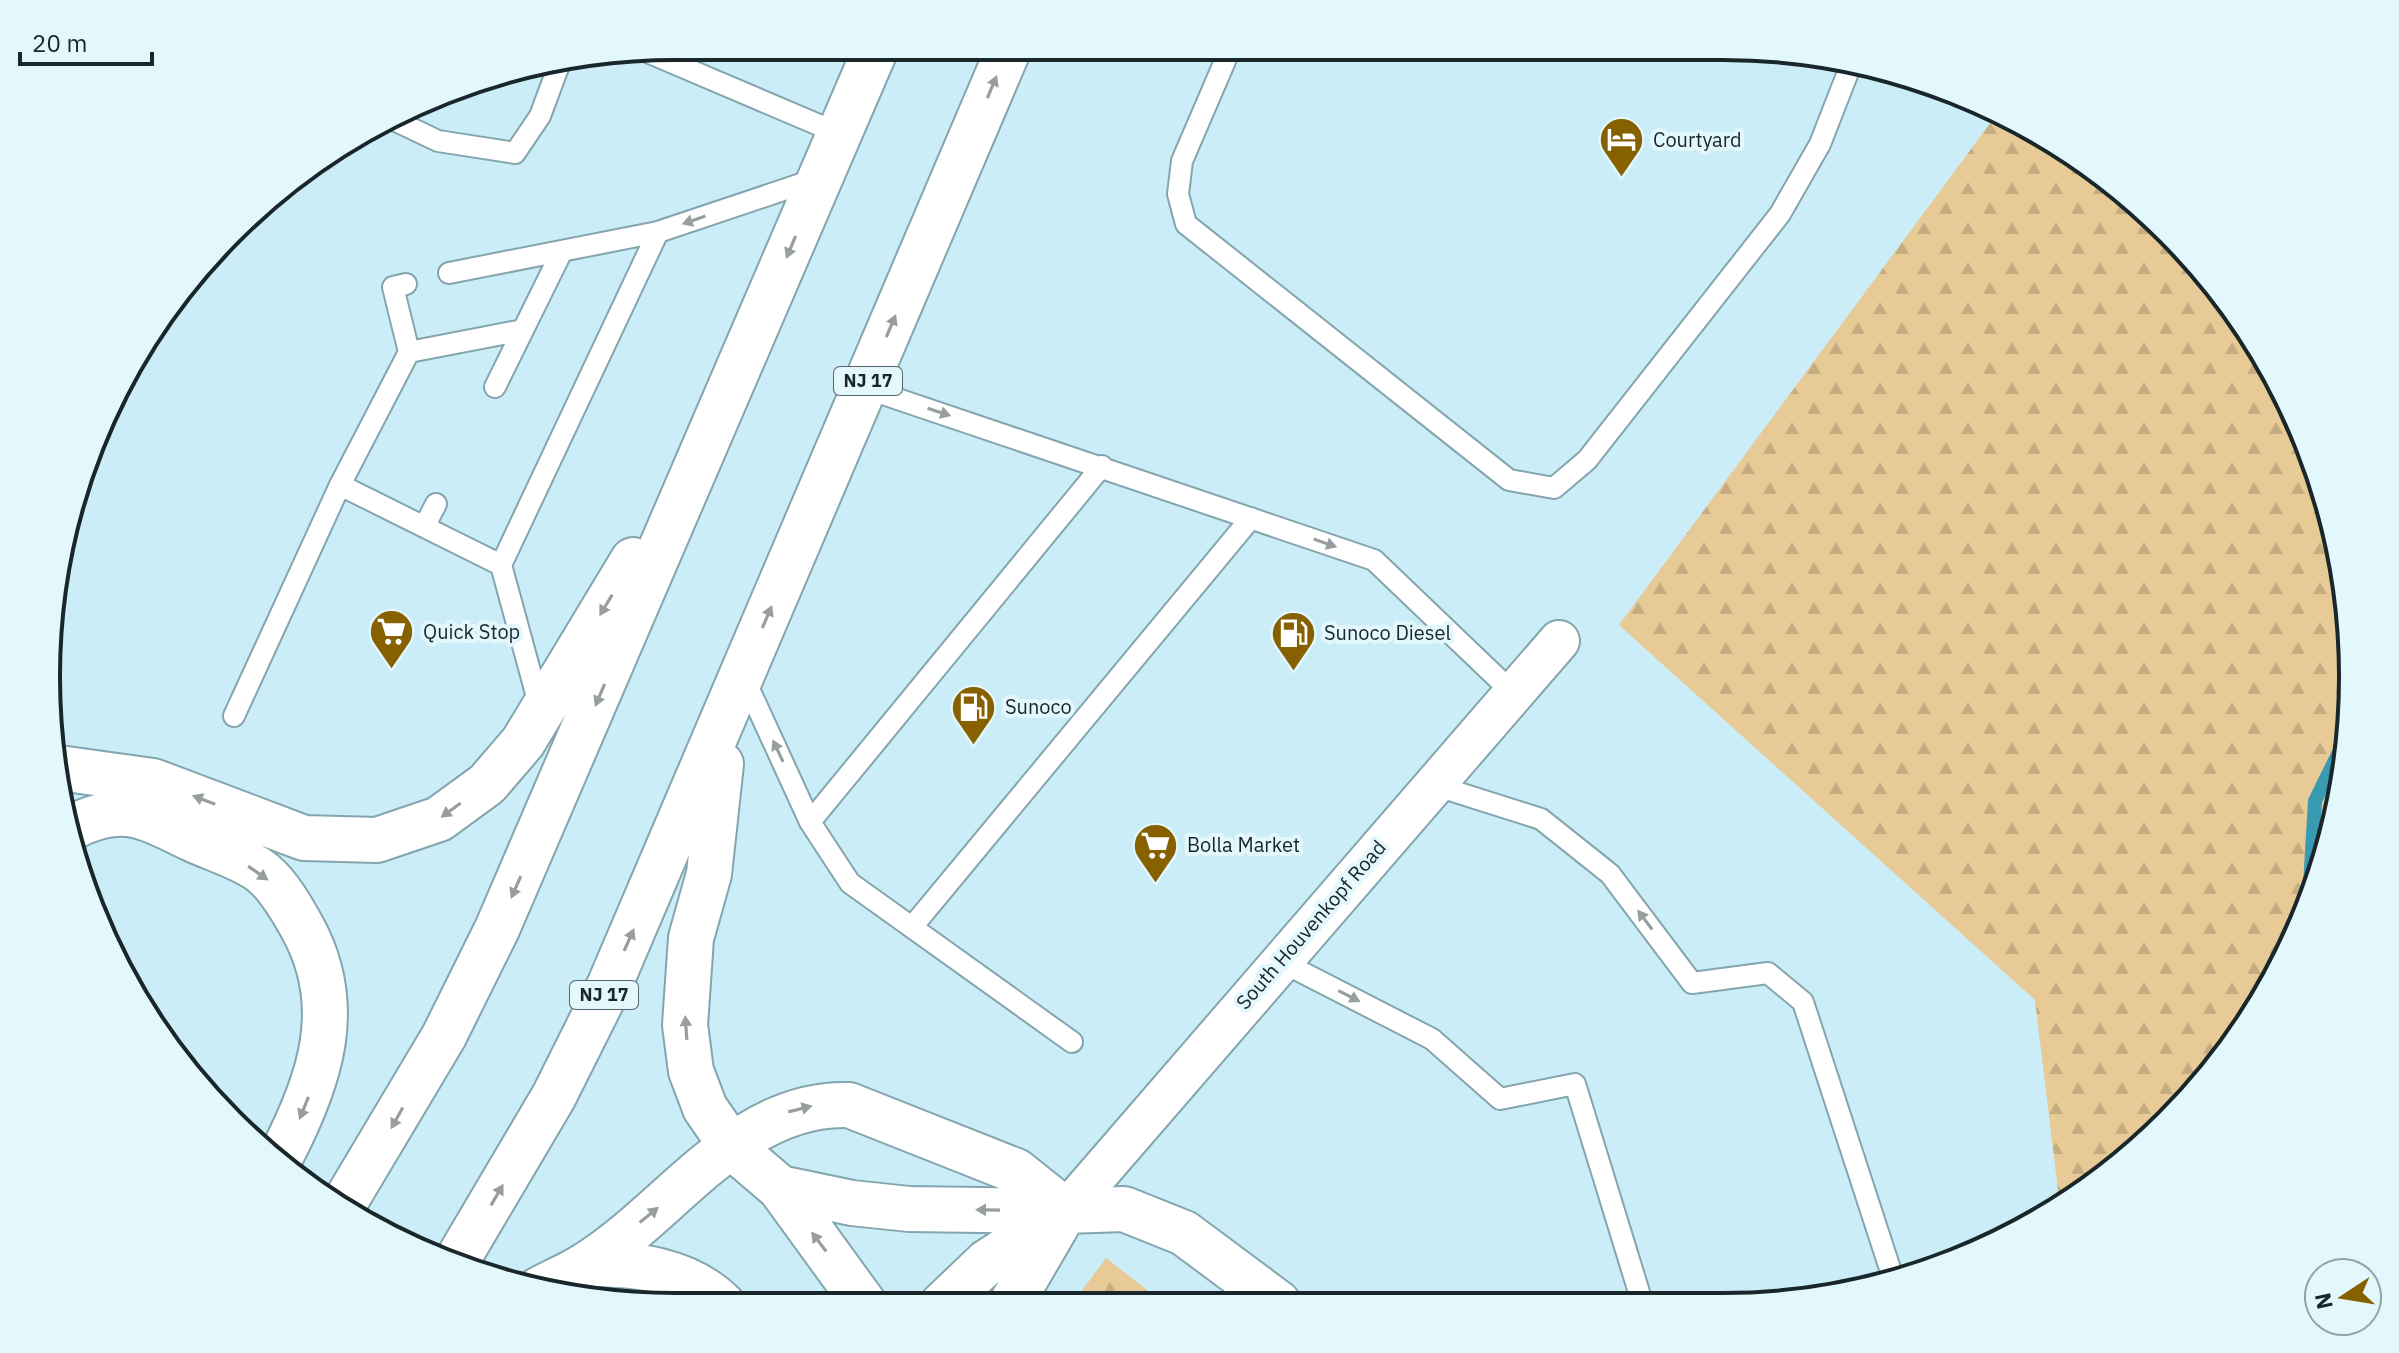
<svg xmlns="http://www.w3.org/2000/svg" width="2399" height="1353" viewBox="0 0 2399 1353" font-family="'IBM Plex Sans',sans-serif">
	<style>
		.forest { fill: url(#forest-firs) }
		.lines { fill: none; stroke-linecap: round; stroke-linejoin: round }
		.stream { stroke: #389bb1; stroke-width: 14 }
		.lane-casing { stroke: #84a5ae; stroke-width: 24 }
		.street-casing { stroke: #84a5ae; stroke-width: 44 }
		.secondary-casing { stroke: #84a5ae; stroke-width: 48 }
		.highway-casing { stroke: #84a5ae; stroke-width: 48 }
		.lane { stroke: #fff; stroke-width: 20 }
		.street { stroke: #fff; stroke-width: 40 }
		.secondary { stroke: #fff; stroke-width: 44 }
		.highway { stroke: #fff; stroke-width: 44 }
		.oneway { fill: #989d9f }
		.labels { text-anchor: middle; stroke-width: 8; stroke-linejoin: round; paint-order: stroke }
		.shield { fill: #e3f8fd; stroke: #566569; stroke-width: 2 }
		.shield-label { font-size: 18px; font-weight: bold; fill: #19262a }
		.poi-label { font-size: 20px; fill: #19262a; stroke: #e3f8fd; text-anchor: start }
		.street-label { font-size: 20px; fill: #19262a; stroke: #e3f8fd }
		.rim { fill: none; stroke: #19262a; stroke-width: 4 }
	</style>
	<defs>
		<pattern id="forest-firs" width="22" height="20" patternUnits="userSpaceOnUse" patternTransform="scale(2)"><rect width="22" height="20" fill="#e7ca95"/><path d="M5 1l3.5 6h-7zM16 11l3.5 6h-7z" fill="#c6ad81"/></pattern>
	</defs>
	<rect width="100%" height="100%" fill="#caedf7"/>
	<path class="forest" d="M1997,114l41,17 101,72 84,90 65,105 44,116 20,122 -4,123 -29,121 -51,112 -99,130 -97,79 -12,6 -25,-207 -416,-375z
		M1106,1258l59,46h-93z"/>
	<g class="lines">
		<path class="stream" d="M2309,902l6,-101 33,-67"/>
		<defs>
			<path id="lane" d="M1231,47l-49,114 -4,33 8,30 323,256 45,8 33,-28 193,-246 40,-70 32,-82
				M645,51l195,83
				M396,121l42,20 77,12 25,-37 19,-51
				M449,273l209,-41 158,-53
				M406,284l-13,3 16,65 -69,133 161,80
				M409,352l114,-22
				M495,387l67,-136
				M865,388l509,172 139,133
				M424,527l12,-23
				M744,678l66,144 40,61 222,159
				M540,708l-39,-143 157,-333
				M234,716l106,-231
				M1434,785l107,34 69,55 82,109 76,-10 35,29 91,279
				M810,822l292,-356
				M912,927l339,-409
				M1280,961l152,78 68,60 75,-15 67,218"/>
			<path id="street" d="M1066,1211l493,-570"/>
			<path id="secondary" d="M1011,1304l53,-91
				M942,1305l45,-43 79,-51 58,-2 60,24 94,70"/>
			<path id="highway" d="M721,764l-12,110 -18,64 -6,87 6,46 14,37 27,39 48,41 85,117
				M59,768l94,13 151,57 73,2 62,-21 48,-35 36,-42 110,-182
				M73,827c49,-26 73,-10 119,12 21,10 53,19 71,34 16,13 29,36 39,54 44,79 18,154 -21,229
				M780,1188l72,15 57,6 157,2
				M342,1207l102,-171 53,-107 380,-883
				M456,1262l98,-166 56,-112 400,-938
				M588,1264c48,0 99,5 135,41
				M538,1290c16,-9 34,-16 49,-26 85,-53 153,-163 262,-159l167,66 50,40"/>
		</defs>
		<use href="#lane" class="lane-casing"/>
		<use href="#street" class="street-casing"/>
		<use href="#secondary" class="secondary-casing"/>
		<use href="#highway" class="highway-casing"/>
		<use href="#lane" class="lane"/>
		<use href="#street" class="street"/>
		<use href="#secondary" class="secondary"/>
		<use href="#highway" class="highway"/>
	</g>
	<defs><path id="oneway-solid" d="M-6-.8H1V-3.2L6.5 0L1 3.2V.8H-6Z" transform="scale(2)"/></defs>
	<g class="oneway">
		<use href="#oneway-solid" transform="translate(992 87) rotate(-67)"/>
		<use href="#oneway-solid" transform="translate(694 220) rotate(161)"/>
		<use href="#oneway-solid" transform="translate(791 247) rotate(113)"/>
		<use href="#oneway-solid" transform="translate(891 326) rotate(-67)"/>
		<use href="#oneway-solid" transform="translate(939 412) rotate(18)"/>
		<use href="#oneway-solid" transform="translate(1325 543) rotate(19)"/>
		<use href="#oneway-solid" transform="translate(606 605) rotate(121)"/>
		<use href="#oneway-solid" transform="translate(767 617) rotate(-67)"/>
		<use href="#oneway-solid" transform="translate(600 695) rotate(113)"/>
		<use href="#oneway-solid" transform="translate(778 751) rotate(-115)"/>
		<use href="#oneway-solid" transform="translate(204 800) rotate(-159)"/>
		<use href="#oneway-solid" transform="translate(451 810) rotate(144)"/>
		<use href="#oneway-solid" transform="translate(258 873) rotate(35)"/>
		<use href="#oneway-solid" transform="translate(516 887) rotate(114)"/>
		<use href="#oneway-solid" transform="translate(1645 920) rotate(-127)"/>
		<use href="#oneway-solid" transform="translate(629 940) rotate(-66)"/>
		<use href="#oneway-solid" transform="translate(1349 996) rotate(27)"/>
		<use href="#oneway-solid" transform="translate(686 1028) rotate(-94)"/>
		<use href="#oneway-solid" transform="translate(304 1108) rotate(112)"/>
		<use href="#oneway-solid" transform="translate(800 1109) rotate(-14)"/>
		<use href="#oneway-solid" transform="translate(397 1118) rotate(119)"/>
		<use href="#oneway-solid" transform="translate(497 1195) rotate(-60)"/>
		<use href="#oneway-solid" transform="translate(988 1210) rotate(-179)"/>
		<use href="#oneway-solid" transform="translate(649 1215) rotate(-39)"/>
		<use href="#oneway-solid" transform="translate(819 1242) rotate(-127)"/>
	</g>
	<defs>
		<symbol id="hotel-pin" viewBox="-11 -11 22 30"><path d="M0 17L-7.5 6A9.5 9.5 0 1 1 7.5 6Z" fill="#876100" stroke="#e3f8fd"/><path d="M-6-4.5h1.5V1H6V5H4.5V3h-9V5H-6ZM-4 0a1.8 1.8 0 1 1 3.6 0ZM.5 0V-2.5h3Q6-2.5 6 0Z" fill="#fff"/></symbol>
		<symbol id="supermarket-pin" viewBox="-11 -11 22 30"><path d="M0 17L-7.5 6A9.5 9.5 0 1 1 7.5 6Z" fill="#876100" stroke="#e3f8fd"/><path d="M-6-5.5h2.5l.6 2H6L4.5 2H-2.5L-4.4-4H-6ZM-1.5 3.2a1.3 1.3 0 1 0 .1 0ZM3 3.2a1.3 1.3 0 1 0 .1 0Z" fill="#fff"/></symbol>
		<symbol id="fuel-pin" viewBox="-11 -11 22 30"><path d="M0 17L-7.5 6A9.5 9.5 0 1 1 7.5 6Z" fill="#876100" stroke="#e3f8fd"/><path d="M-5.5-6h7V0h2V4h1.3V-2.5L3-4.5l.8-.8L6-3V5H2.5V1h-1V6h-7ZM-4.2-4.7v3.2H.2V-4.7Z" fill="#fff"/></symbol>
	</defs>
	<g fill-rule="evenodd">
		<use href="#hotel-pin" x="1596" y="114" width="51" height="69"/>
		<use href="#supermarket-pin" x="366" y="606" width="51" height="69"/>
		<use href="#fuel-pin" x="1268" y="608" width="51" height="69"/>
		<use href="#fuel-pin" x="948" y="682" width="51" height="69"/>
		<use href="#supermarket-pin" x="1130" y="820" width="51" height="69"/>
	</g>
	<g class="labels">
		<g class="shield">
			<rect x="834" y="367" width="68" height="28" rx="6"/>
			<rect x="570" y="981" width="68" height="28" rx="6"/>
		</g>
		<g class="shield-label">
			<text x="868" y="387">NJ 17</text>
			<text x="604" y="1001">NJ 17</text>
		</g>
		<g class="poi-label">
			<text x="1653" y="147">Courtyard</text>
			<text x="423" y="639">Quick Stop</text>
			<text x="1324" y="640">Sunoco Diesel</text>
			<text x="1005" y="714">Sunoco</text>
			<text x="1187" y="852">Bolla Market</text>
		</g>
		<g class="street-label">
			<text transform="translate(1311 925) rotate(-49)" y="7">South Houvenkopf Road</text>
		</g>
	</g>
	<path d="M0 0H2399V1353H0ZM676 60H1723A616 616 0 0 1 2339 676V677A616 616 0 0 1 1723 1293H676A616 616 0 0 1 60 677V676A616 616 0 0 1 676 60Z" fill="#e3f8fd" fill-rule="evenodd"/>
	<path class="rim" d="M676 60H1723A616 616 0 0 1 2339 676V677A616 616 0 0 1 1723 1293H676A616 616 0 0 1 60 677V676A616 616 0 0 1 676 60Z"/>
	<g transform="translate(2343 1297) rotate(258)"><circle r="38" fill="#e3f8fd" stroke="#92a4a9" stroke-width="2"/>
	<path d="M0-6L14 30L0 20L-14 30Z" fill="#876100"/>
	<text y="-12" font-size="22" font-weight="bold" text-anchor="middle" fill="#19262a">N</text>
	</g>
	<path d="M20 52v12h132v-12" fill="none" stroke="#19262a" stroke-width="4"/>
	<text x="32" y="52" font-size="24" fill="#19262a" stroke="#e3f8fd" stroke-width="6" paint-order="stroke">20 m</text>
</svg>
